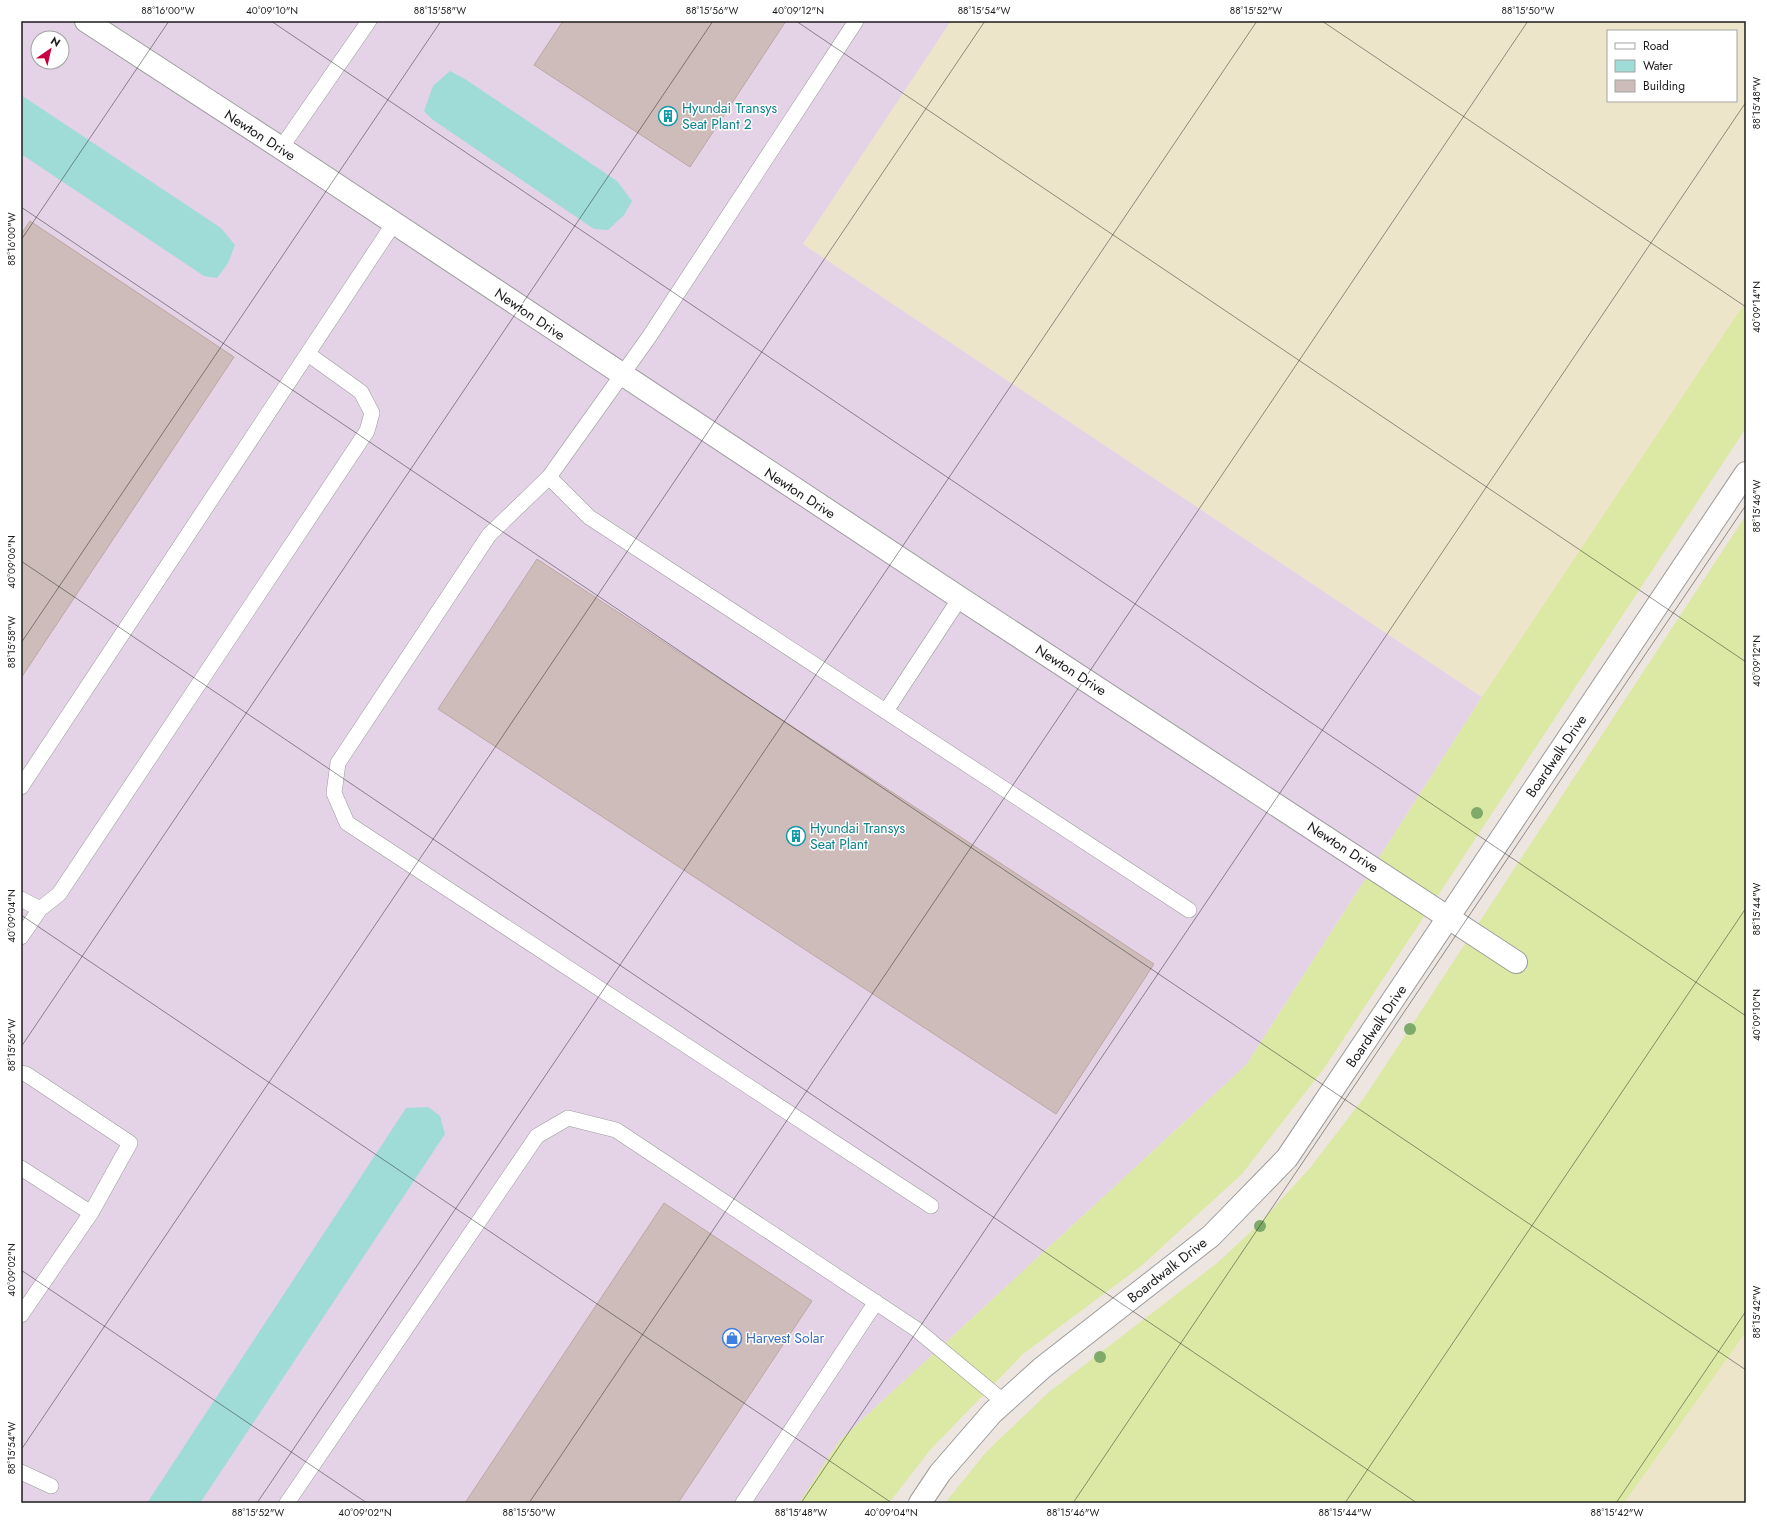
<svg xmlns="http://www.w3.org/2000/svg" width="1767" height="1524" viewBox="0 0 1767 1524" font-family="Jost,sans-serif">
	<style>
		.industrial { fill: #e4d2e7; fill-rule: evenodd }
		.farmland { fill: #ede5ca; fill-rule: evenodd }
		.grass { fill: #dce9a4 }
		.water { fill: #9fdcd7 }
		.building { fill: #cdbcba; stroke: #bfa6a3 }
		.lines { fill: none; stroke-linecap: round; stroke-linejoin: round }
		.service-casing { stroke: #9c9c9c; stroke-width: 16 }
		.minor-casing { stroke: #9c9c9c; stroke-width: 24 }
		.tertiary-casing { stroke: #9c9c9c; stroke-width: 24 }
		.service { stroke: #fff; stroke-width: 15 }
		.minor { stroke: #fff; stroke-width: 22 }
		.tertiary { stroke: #fff; stroke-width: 22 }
		.tree { fill: #7eaa6a }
		.ticks { fill: none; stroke: #1b1b1b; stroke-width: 1; stroke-opacity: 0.45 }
		.labels { text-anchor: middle; stroke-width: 3; stroke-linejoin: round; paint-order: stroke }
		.culture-label { font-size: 14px; fill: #0d838f; stroke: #fff; text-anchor: start }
		.street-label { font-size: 14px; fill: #1b1b1b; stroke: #fff }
		.shop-label { font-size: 14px; fill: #366cbe; stroke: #fff; text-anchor: start }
		.neatline { fill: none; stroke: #1b1b1b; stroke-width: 1.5 }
		.ticks-label { font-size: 10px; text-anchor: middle; fill: #1b1b1b }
	</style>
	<rect width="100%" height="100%" fill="#ede5e0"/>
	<path class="industrial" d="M21,21h930l-148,223 679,453 -236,368 -407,376 -40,62h-778zM38,38h24v24h-24z"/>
	<path class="farmland" d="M951,21h795v280l-264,396 -679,-453zM1608,31h128v70h-128z
		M1746,1332v171h-122z"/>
	<path class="grass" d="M1746,301v127l-421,639 -83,107 -102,93 -117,87 -92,95 -42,54h-90l40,-62 407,-376 236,-368z
		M1746,515v817l-122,171h-679l42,-52 62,-59 167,-128 41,-38 52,-57 57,-74z"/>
	<path class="water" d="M450,71l15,8 152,102 15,20 -8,14 -16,15 -14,-1 -161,-109 -9,-9 9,-25z
		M21,95l200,133 14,17 -7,18 -11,15 -13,-2 -183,-122z
		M428,1107l12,9 5,18 -245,369h-53l259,-395z"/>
	<path class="building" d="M563,21h223l-96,146 -156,-102z
		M30,221l204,136 -213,321v-444z
		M537,559l617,405 -98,150 -618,-405z
		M664,1203l148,98 -134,202h-213z"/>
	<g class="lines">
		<defs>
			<path id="service" d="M856,21l-207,316 -100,140 -60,58 -151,228 -4,30 13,30 584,383
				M281,148l88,-127
				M549,477l40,40 600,393
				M886,711l74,-113
				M21,787l373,-564
				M21,899l19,10 19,-15 308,-463 5,-18 -11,-21 -53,-38
				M21,937l19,-28
				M21,1073l5,1 104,69 -39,70 -70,-45
				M21,1315l70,-102
				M21,1472l30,14
				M287,1503l250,-367 31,-18 48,12 300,199 88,73
				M743,1503l133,-201"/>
			<path id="minor" d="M86,21l195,127 679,450 556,364"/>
			<path id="tertiary" d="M920,1503l20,-30 52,-60 50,-45 169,-132 76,-78 459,-685"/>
		</defs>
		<use href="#service" class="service-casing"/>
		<use href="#minor" class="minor-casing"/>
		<use href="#tertiary" class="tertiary-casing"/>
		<use href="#service" class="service"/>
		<use href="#minor" class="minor"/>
		<use href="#tertiary" class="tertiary"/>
	</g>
	<g class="tree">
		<circle cx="1477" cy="813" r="6"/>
		<circle cx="1410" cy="1029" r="6"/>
		<circle cx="1260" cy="1226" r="6"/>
		<circle cx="1100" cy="1357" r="6"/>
	</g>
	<path class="ticks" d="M271,21l1475,995M796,21l950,641M1322,21l424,286M21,207l1725,1163M21,240l148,-219M21,561l1396,942M21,643l420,-622M21,915l871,588M21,1047l692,-1026M21,1270l346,233M21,1450l964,-1429M257,1503l1000,-1482M529,1503l999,-1482M801,1503l945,-1401M1073,1503l673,-998M1345,1503l401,-595M1616,1503l130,-192"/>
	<defs>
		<symbol id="building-ring" viewBox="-11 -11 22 22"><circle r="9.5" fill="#fff" stroke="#0f9aa8" stroke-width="1.5"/><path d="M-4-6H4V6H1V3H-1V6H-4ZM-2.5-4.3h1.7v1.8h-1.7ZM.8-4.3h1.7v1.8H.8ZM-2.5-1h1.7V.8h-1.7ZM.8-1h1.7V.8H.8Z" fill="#0f9aa8"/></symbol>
		<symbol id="shop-ring" viewBox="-11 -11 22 22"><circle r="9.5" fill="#fff" stroke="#3f7fe0" stroke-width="1.5"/><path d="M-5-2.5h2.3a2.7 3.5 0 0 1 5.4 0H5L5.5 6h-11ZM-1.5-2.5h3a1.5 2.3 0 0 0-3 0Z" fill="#3f7fe0"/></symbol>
	</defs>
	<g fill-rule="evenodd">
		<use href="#building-ring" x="657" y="105" width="22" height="22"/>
		<use href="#building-ring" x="785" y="825" width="22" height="22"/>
		<use href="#shop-ring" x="721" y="1327" width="22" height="22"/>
	</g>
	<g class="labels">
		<g class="culture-label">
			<text x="682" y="113">Hyundai Transys<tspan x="682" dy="16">Seat Plant 2</tspan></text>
			<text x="810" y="833">Hyundai Transys<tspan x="810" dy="16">Seat Plant</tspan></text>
		</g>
		<g class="street-label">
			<text transform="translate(260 135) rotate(33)" y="5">Newton Drive</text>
			<text transform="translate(530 314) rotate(34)" y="5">Newton Drive</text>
			<text transform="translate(800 493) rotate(33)" y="5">Newton Drive</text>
			<text transform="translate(1071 670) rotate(33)" y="5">Newton Drive</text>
			<text transform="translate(1556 756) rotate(-56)" y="5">Boardwalk Drive</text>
			<text transform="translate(1343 847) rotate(33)" y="5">Newton Drive</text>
			<text transform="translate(1376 1026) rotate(-56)" y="5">Boardwalk Drive</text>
			<text transform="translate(1167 1270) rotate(-38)" y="5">Boardwalk Drive</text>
		</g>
		<g class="shop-label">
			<text x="746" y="1343">Harvest Solar</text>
		</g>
	</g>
	<rect width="1767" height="1524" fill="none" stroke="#ffffff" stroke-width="44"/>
	<rect x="1607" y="30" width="130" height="72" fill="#ffffff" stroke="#a4a4a4"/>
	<rect x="1615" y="43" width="20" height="6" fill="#ffffff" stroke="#a4a4a4"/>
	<text x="1643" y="50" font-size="12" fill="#1b1b1b">Road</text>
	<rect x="1615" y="60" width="20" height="12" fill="#9fdcd7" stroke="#a4a4a4"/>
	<text x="1643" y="70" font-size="12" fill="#1b1b1b">Water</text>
	<rect x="1615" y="80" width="20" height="12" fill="#cdbcba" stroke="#a4a4a4"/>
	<text x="1643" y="90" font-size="12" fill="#1b1b1b">Building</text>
	<g transform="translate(50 50) rotate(34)"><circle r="19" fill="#ffffff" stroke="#a4a4a4"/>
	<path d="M0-3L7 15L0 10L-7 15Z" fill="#c6003f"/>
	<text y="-6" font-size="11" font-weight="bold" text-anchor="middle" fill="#1b1b1b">N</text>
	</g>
	<rect x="22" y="22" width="1723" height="1480" class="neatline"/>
	<g class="ticks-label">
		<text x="168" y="14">88°16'00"W</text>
		<text x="272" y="14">40°09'10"N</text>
		<text x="440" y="14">88°15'58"W</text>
		<text x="712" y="14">88°15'56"W</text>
		<text x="798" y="14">40°09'12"N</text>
		<text x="984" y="14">88°15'54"W</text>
		<text x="1256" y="14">88°15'52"W</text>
		<text x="1528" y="14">88°15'50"W</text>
		<text transform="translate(1756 103) rotate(-90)" y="4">88°15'48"W</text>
		<text transform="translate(11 239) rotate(-90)" y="4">88°16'00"W</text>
		<text transform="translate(1756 307) rotate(-90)" y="4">40°09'14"N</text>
		<text transform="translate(1756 506) rotate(-90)" y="4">88°15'46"W</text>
		<text transform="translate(11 562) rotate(-90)" y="4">40°09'06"N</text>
		<text transform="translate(11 642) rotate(-90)" y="4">88°15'58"W</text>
		<text transform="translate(1756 661) rotate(-90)" y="4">40°09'12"N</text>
		<text transform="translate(1756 909) rotate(-90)" y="4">88°15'44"W</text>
		<text transform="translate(11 916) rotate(-90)" y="4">40°09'04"N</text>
		<text transform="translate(1756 1015) rotate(-90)" y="4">40°09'10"N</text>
		<text transform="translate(11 1045) rotate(-90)" y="4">88°15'56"W</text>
		<text transform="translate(11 1270) rotate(-90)" y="4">40°09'02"N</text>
		<text transform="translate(1756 1312) rotate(-90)" y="4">88°15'42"W</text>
		<text transform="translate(11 1448) rotate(-90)" y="4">88°15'54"W</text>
		<text x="258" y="1516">88°15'52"W</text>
		<text x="365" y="1516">40°09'02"N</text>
		<text x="529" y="1516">88°15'50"W</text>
		<text x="801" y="1516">88°15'48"W</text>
		<text x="891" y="1516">40°09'04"N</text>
		<text x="1073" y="1516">88°15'46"W</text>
		<text x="1345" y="1516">88°15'44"W</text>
		<text x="1617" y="1516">88°15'42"W</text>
	</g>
</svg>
